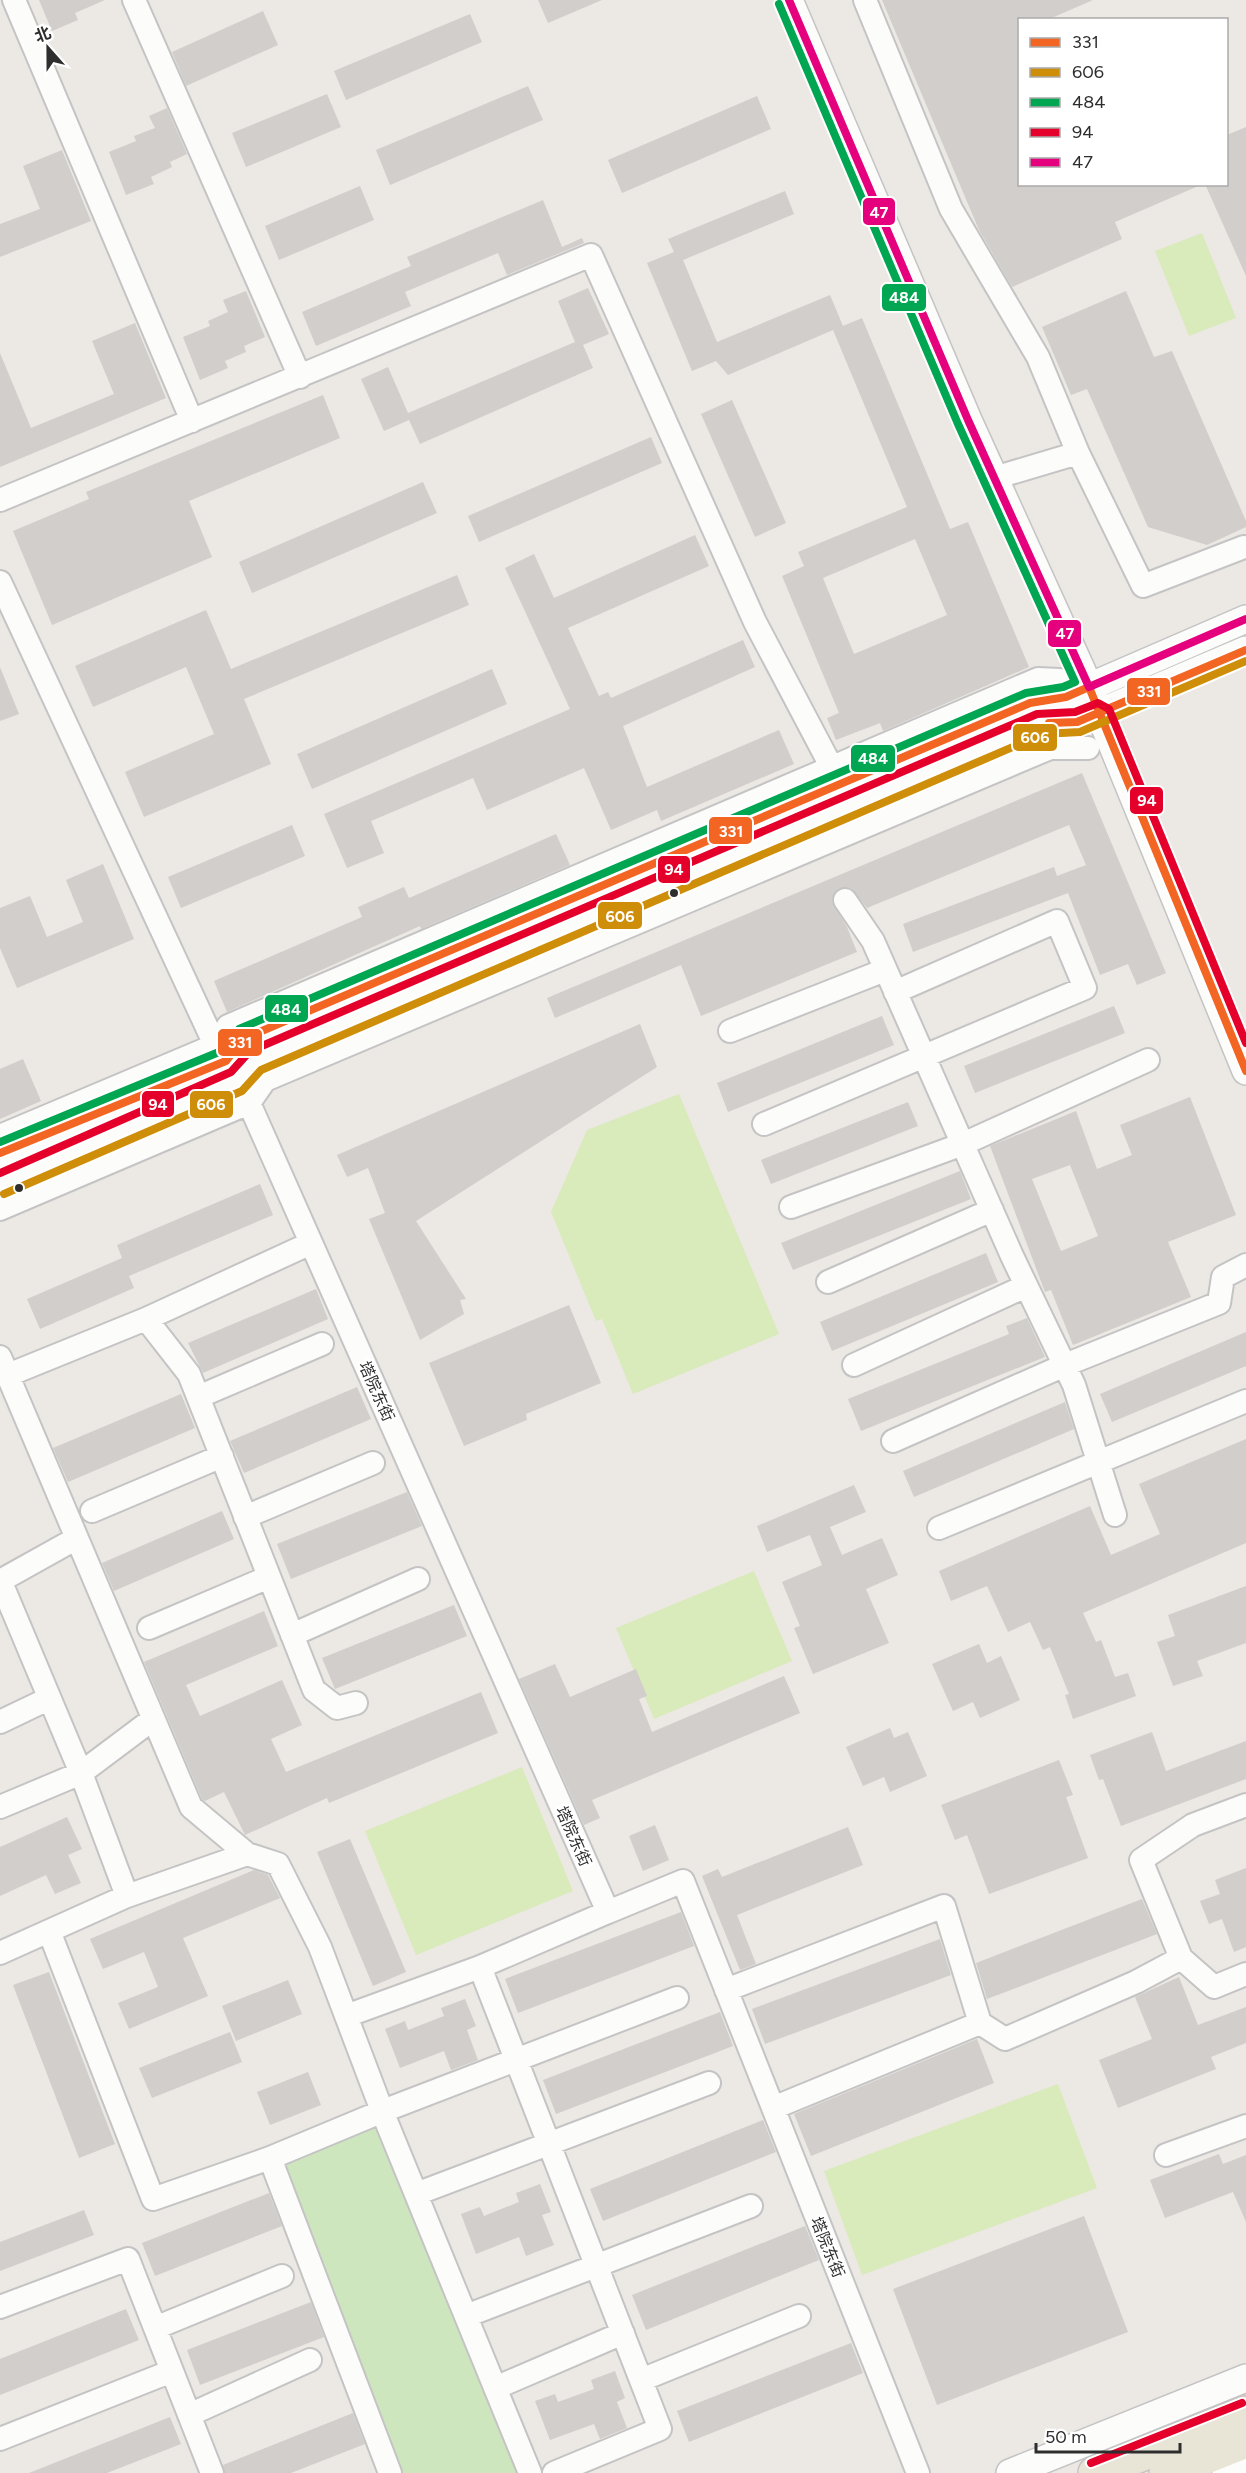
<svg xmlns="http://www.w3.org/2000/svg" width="1246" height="2473" viewBox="0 0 1246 2473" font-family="Figtree,'Noto Sans SC',sans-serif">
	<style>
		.green { fill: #cee6be }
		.pitch { fill: #d9eabb }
		.building { fill: #d1cecb; fill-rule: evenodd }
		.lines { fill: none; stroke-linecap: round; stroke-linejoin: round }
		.minor-casing { stroke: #c5c4c5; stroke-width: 26 }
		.tertiary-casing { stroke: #c5c4c5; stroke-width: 30 }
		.primary-casing { stroke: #c6c5c4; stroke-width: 36 }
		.minor { stroke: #fcfcfb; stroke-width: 22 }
		.tertiary { stroke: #fcfcfb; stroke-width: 27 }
		.primary { stroke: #e8e4d6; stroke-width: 33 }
		.bus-1-casing { stroke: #fff; stroke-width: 12 }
		.bus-2-casing { stroke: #fff; stroke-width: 12 }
		.bus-3-casing { stroke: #fff; stroke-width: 12 }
		.bus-4-casing { stroke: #fff; stroke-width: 12 }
		.bus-5-casing { stroke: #fff; stroke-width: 12 }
		.bus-1 { stroke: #f26522; stroke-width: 8 }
		.bus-2 { stroke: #cf8e09; stroke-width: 8 }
		.bus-3 { stroke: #00a651; stroke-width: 8 }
		.bus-4 { stroke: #e4002b; stroke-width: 8 }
		.bus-5 { stroke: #e5007d; stroke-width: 8 }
		.bus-dot { fill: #2e2e2e; stroke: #fff; stroke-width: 2 }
		.labels { text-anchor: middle; stroke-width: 5; stroke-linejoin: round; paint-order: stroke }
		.street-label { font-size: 16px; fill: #2e2e2e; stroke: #fff }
		.line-badge { stroke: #fff; stroke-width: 2 }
		.badge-label { font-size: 16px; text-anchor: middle; font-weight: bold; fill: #fff }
	</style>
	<rect width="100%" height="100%" fill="#ece8e4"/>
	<path class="green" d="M389,2121l138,352h-146l-119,-301z"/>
	<path class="pitch" d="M1202,233l34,85 -47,18 -34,-85z
		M679,1094l100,240 -146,60 -31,-75 -6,2 -45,-109 36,-82z
		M754,1571l38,90 -138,58 -38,-91z
		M522,1767l51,124 -157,64 -51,-124z
		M1058,2084l39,104 -235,87 -38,-104z"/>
	<path class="building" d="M39,0h66l-30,13 3,7 -26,11z
		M538,0h64l-54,23z
		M882,0h211l-46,20h-27v164h183l-88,38 7,17 -110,48 -33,-57z
		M263,11l15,34 -92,41 -14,-34z
		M470,14l12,28 -136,58 -12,-29z
		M528,86l15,34 -153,65 -14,-35z
		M327,94l14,33 -95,40 -14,-34z
		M757,96l14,33 -149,64 -14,-33z
		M167,108l20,46 -17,8 2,5 -21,10 3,7 -28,11 -17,-43 27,-11 -2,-5 21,-8 -6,-12z
		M1246,127v149l-41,-92h22v-49z
		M62,150l29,71 -91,36v-33l40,-15 -17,-43z
		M360,186l14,34 -95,40 -14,-34z
		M785,191l9,23 -111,46 34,82 113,-47 13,31 19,-8 88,211 18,-7 61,145 -146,64 -3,-8 -44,17 -9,-22 12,-5 -57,-137 22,-10 -6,-14 109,-45 -74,-177 -105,45 -12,-14 -24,10 -45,-108 27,-11 -6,-13zM915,539l32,76 -93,39 -31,-76z
		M543,200l19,47 20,-9 2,5 -77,32 -9,-22 -93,39 6,14 -95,40 -14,-34 109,-46 -4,-9z
		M588,288l21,46 -26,11 10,23 -173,76 -11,-24 -25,11 -23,-52 27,-12 20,46 167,-71 -17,-41z
		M246,291l19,46 -21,9 2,6 -21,9 3,7 -28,12 -17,-43 27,-11 -2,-5 20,-9 -5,-12z
		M1126,291l28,66 18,-6 74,170v6l-39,18 -59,-18 -61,-138 -16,6 -29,-68z
		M135,323l31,75 -166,69v-114l31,75 83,-34 -22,-53z
		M323,395l17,43 -151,63 23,56 -160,68 -39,-94 76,-32 -3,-7z
		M732,400l54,123 -31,14 -54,-123z
		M651,437l11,26 -183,79 -11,-26z
		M423,482l14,31 -185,80 -13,-31z
		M695,535l14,31 -141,62 31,68 9,-4 3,6 132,-58 12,27 -132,59 24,61 132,-57 15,34 -133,57 -4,-11 -46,20 -27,-62 -97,42 -14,-32 -102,43 13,32 -37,15 -23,-54 246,-105 -65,-141 29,-14 20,44z
		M457,575l12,30 -225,94 27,65 -127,53 -19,-45 89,-38 -28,-67 -93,40 -18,-41 131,-56 25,59z
		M0,667l19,47 -19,7z
		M492,669l15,35 -195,85 -15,-35z
		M1082,773l84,200 -29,12 -9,-21 -28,11 -32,-82 -155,59 -10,-28 151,-57 3,9 29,-11 -17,-40 -202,83 -16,-20 -13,1 -6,13 15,25 10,25 -156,64 -20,-51 -126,53 -8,-20z
		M292,825l13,31 -124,52 -13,-31z
		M556,834l14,31 -149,64 -1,-3 -193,86 -13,-31 148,-64 -4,-10 46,-20 5,11z
		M103,864l31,75 -117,49 -17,-40v-40l30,-12 17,41 36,-15 -17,-42z
		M1114,1006l11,27 -150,60 -11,-27z
		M882,1016l12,29 -166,67 -11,-29z
		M640,1024l17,43 -241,154 50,78 -6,1 4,14 -44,26 -51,-121 16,-6 -17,-45 -21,9 -10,-22z
		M23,1059l18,42 -41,18v-50z
		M1190,1097l46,118 -68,27 23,55 -118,48 -22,-55 -6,2 -55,-146 86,-35 21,58 35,-14 -12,-30zM1070,1165l28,71 -37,15 -29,-72z
		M908,1102l10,24 -147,58 -10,-24z
		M960,1171l11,28 -178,71 -12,-27z
		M260,1184l13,31 -144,61 5,12 -94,41 -13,-30 95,-41 -5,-13z
		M986,1253l12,29 -166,69 -12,-29z
		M316,1289l12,30 -125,54 -15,-30z
		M569,1305l32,78 -75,31 1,6 -63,26 -35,-83z
		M1027,1318l18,39 -184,74 -13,-32 161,-65 -3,-8z
		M1246,1332v34l-134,56 -12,-28z
		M357,1387l14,32 -127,54 -14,-32z
		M181,1394l14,34 -127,54 -15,-34z
		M1065,1402l9,27 -160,68 -11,-26z
		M1246,1439v104l-163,70 13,29 5,-2 14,37 13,-4 8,23 -63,23 -8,-24 4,-1 -19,-47 -7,3 -13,-28 -22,10 -21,-46 -36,15 -12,-30 151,-65 21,49 49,-21 -21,-50z
		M854,1485l12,27 -36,15 12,28 40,-17 16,37 -32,14 23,54 -76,31 -19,-46 6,-2 -18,-44 40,-17 -12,-30 -43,17 -10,-26z
		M407,1492l15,34 -131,53 -14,-35z
		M222,1511l12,28 -120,52 -12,-28z
		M1246,1586v57l-49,18 6,15 -30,10 -16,-44 18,-6 -7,-21z
		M454,1605l13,31 -132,53 -13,-31z
		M264,1611l14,35 -92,39 14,31 82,-36 20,45 -31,14 15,33 195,-80 17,41 -169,70 -2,-5 -82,37 -21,-43 -19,9 -3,-2 -58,-137z
		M979,1644l8,19 14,-7 19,44 -40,18 -7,-16 -20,9 -21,-47z
		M555,1664l15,33 66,-28 11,27 -8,3 13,33 132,-56 16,37 -208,87 8,18 -16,7 -65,-146z
		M890,1728l4,10 14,-6 19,44 -37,16 -6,-15 -21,9 -17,-39z
		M1152,1732l14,39 80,-30v38l-125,47 -18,-47 -4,1 -9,-25z
		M1059,1760l14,35 -7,2 22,61 -99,36 -22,-59 -12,5 -14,-35z
		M67,1817l15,32 -14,6 13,28 -26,11 -9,-19 -46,21v-49z
		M655,1825l14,35 -26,11 -14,-35z
		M848,1827l15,38 -126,50 19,49 -16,6 -38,-94 16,-7 4,8z
		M350,1839l56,133 -33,14 -56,-134z
		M1246,1868v79l-12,5 -12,-33 -13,5 -9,-23 20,-7 -5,-14z
		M254,1870l14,5 12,23 -97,40 25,58 -79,33 -11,-26 40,-16 -14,-35 -41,17 -13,-30z
		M1142,1899l15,35 -170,65 -11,-36z
		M681,1912l13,34 -176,67 -13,-34z
		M940,1939l11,36 -186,69 -13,-35z
		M49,1972l66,172 -36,14 -66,-173z
		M1179,1977l19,48 48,-18v36l-35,14 5,12 -98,39 -19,-48 53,-21 -17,-42z
		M288,1980l14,34 -66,27 -14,-35z
		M465,1999l11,27 -9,4 11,30 -27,10 -7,-19 -44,17 -15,-39 20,-8 3,9 36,-14 -3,-8z
		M720,2012l13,34 -177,68 -13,-34z
		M230,2032l12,30 -90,36 -13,-30z
		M977,2039l17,44 -183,73 -17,-42z
		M308,2072l13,33 -51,20 -13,-33z
		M763,2120l13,32 -173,69 -13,-32z
		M1219,2154l4,10 23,-9v67l-13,-30 -68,26 -15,-38z
		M540,2184l11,28 -9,3 12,30 -28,11 -7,-19 -43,17 -15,-40 19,-7 4,9 35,-14 -3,-9z
		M269,2193l13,33 -127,50 -13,-33z
		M84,2210l10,25 -94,36v-29z
		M1084,2216l44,116 -191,73 -44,-116z
		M805,2226l14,34 -173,70 -14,-35z
		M311,2302l13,35 -124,48 -13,-35z
		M126,2309l13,31 -139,55v-36z
		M851,2343l12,30 -174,69 -12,-31z
		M615,2371l10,27 -8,4 10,26 -27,11 -6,-15 -44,16 -15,-39 20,-7 3,8 36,-13 -3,-9z
		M353,2413l12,31 -74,29h-66l-2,-8z
		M170,2417l11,27 -74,29h-78z"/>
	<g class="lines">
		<defs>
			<path id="minor" d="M14,0l178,421
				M134,0l166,377
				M865,0l86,209 87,148 40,96 -84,25
				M1078,453l65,133 101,-39
				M0,500l591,-245 164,367 77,146 2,19
				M0,582l210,452 39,69 359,809 75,-31 235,592
				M845,900l28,41 139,315 62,129 41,130
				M730,1031l155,-61
				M764,1124l321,-136 -28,-67 -162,71
				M0,1136l216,-91 12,-19 810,-347 21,1
				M791,1207l172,-63 185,-84
				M0,1209l249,-106 16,-23 785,-332h38
				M828,1282l164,-72
				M146,1319l43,55 125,316 23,18 19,-5
				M0,1357l191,450 56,47
				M854,1365l172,-79
				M8,1375l138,-56 165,-76
				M198,1397l124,-53
				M893,1441l172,-76 154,-62 4,-26 23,-12
				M92,1511l130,-55
				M245,1517l128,-54
				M939,1528l307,-127
				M0,1580l81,193 46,123 120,-42 31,10 42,83 64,169 146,357
				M0,1581l77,-43
				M149,1628l120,-51
				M292,1635l126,-56
				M0,1722l48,-23
				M0,1807l81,-34 72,-54
				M127,1896l-78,35 104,268 117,-41
				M0,1953l49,-22
				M1181,1958l33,29 32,-13
				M726,1990l218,-84 36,117 -207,85
				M346,2016l134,-49
				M980,2023l25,16 131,-57 45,-24 -40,-98 52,-35 53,-20
				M1166,2155l80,-29
				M416,2194l293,-111
				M0,2307l128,-48 84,214
				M466,2316l285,-110
				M155,2328l127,-52
				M641,2380l158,-64
				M495,2388l128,-55
				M189,2415l121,-55
				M0,2439l172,-68
				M390,2473l-120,-315 113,-47 294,-113
				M554,2473l106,-44 -180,-462 128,-55"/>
			<path id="tertiary" d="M789,0l179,420 114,251 164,400
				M0,1153l226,-92 17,-22 787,-336 36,-6 180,-78
				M0,1184l238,-103 16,-20 787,-337 36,-2 169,-72
				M1010,2473l236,-95
				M1226,2473l20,-8"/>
			<path id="primary" d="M1095,2473l151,-60
				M1166,2473l80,-32"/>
		</defs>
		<use href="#minor" class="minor-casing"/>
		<use href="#tertiary" class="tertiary-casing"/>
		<use href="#primary" class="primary-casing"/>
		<use href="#minor" class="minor"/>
		<use href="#tertiary" class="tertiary"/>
		<use href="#primary" class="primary"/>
		<defs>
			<path id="bus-1" d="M1049,723l28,-1 169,-72
				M0,1153l226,-92 17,-22 787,-336 36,-6 23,-10 157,384"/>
			<path id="bus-2" d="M4,1194l238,-103 19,-21 782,-336 37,-2 166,-71"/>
			<path id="bus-3" d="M0,1142l219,-90 20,-23 787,-336 37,-6 12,-5 -117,-258 -179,-420"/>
			<path id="bus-4" d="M0,1173l231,-101 19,-21 787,-337 38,-2 23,-9 11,6 137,334
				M1091,2463l151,-60"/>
			<path id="bus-5" d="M789,0l179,420 121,267 157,-68"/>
		</defs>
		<use href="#bus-1" class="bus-1-casing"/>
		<use href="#bus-2" class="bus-2-casing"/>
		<use href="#bus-3" class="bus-3-casing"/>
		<use href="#bus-4" class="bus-4-casing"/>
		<use href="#bus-5" class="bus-5-casing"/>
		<use href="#bus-1" class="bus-1"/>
		<use href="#bus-2" class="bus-2"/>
		<use href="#bus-3" class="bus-3"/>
		<use href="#bus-4" class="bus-4"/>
		<use href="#bus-5" class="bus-5"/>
	</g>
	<g class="bus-dot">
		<circle cx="674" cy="893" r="5"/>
		<circle cx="19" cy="1188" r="5"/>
	</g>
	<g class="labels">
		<g class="street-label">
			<text transform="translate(377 1391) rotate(66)" y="6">塔院东街</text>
			<text transform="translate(574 1836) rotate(66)" y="6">塔院东街</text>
			<text transform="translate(828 2247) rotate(68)" y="6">塔院东街</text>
		</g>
	</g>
	<g class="line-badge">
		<rect x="862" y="197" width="34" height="29" rx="6" fill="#e5007d"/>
		<rect x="881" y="283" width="46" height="29" rx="6" fill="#00a651"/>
		<rect x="1047" y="619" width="35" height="29" rx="6" fill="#e5007d"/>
		<rect x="1126" y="677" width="45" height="29" rx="6" fill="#f26522"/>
		<rect x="1012" y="723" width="46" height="29" rx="6" fill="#cf8e09"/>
		<rect x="850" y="744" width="46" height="29" rx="6" fill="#00a651"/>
		<rect x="1129" y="786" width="35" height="29" rx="6" fill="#e4002b"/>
		<rect x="708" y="816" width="45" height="29" rx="6" fill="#f26522"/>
		<rect x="657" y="855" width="34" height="29" rx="6" fill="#e4002b"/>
		<rect x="597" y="901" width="46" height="29" rx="6" fill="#cf8e09"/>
		<rect x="264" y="994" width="45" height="29" rx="6" fill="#00a651"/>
		<rect x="217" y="1028" width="46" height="29" rx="6" fill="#f26522"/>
		<rect x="141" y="1090" width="34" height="28" rx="6" fill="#e4002b"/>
		<rect x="189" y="1090" width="45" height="29" rx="6" fill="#cf8e09"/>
	</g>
	<g class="badge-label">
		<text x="879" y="218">47</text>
		<text x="904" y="303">484</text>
		<text x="1065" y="639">47</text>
		<text x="1149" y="697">331</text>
		<text x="1035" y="743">606</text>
		<text x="873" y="764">484</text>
		<text x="1147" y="806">94</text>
		<text x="731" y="837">331</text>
		<text x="674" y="875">94</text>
		<text x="620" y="922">606</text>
		<text x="286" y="1015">484</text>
		<text x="240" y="1048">331</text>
		<text x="158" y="1110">94</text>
		<text x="211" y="1110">606</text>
	</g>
	<rect x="1018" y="18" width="210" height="168" fill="#ffffff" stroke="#ababab" stroke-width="1.5"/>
	<rect x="1030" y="38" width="30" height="9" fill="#f26522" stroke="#ababab" stroke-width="1.5"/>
	<text x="1072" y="48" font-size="18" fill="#2e2e2e">331</text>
	<rect x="1030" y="68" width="30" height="9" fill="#cf8e09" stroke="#ababab" stroke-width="1.5"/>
	<text x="1072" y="78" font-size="18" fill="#2e2e2e">606</text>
	<rect x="1030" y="98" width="30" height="9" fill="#00a651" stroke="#ababab" stroke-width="1.5"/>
	<text x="1072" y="108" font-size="18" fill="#2e2e2e">484</text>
	<rect x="1030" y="128" width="30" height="9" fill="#e4002b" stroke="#ababab" stroke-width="1.5"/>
	<text x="1072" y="138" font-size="18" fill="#2e2e2e">94</text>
	<rect x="1030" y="158" width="30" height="9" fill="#e5007d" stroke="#ababab" stroke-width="1.5"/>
	<text x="1072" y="168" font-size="18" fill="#2e2e2e">47</text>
	<g transform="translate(48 48) rotate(339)" stroke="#ffffff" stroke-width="4.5" paint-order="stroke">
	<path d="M0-4.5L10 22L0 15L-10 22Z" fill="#2e2e2e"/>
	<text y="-9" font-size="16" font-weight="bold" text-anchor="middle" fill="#2e2e2e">北</text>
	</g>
	<path d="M1036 2443v9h144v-9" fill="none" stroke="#2e2e2e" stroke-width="3"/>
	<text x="1045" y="2443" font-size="18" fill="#2e2e2e" stroke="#ffffff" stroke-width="4.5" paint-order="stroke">50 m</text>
</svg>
